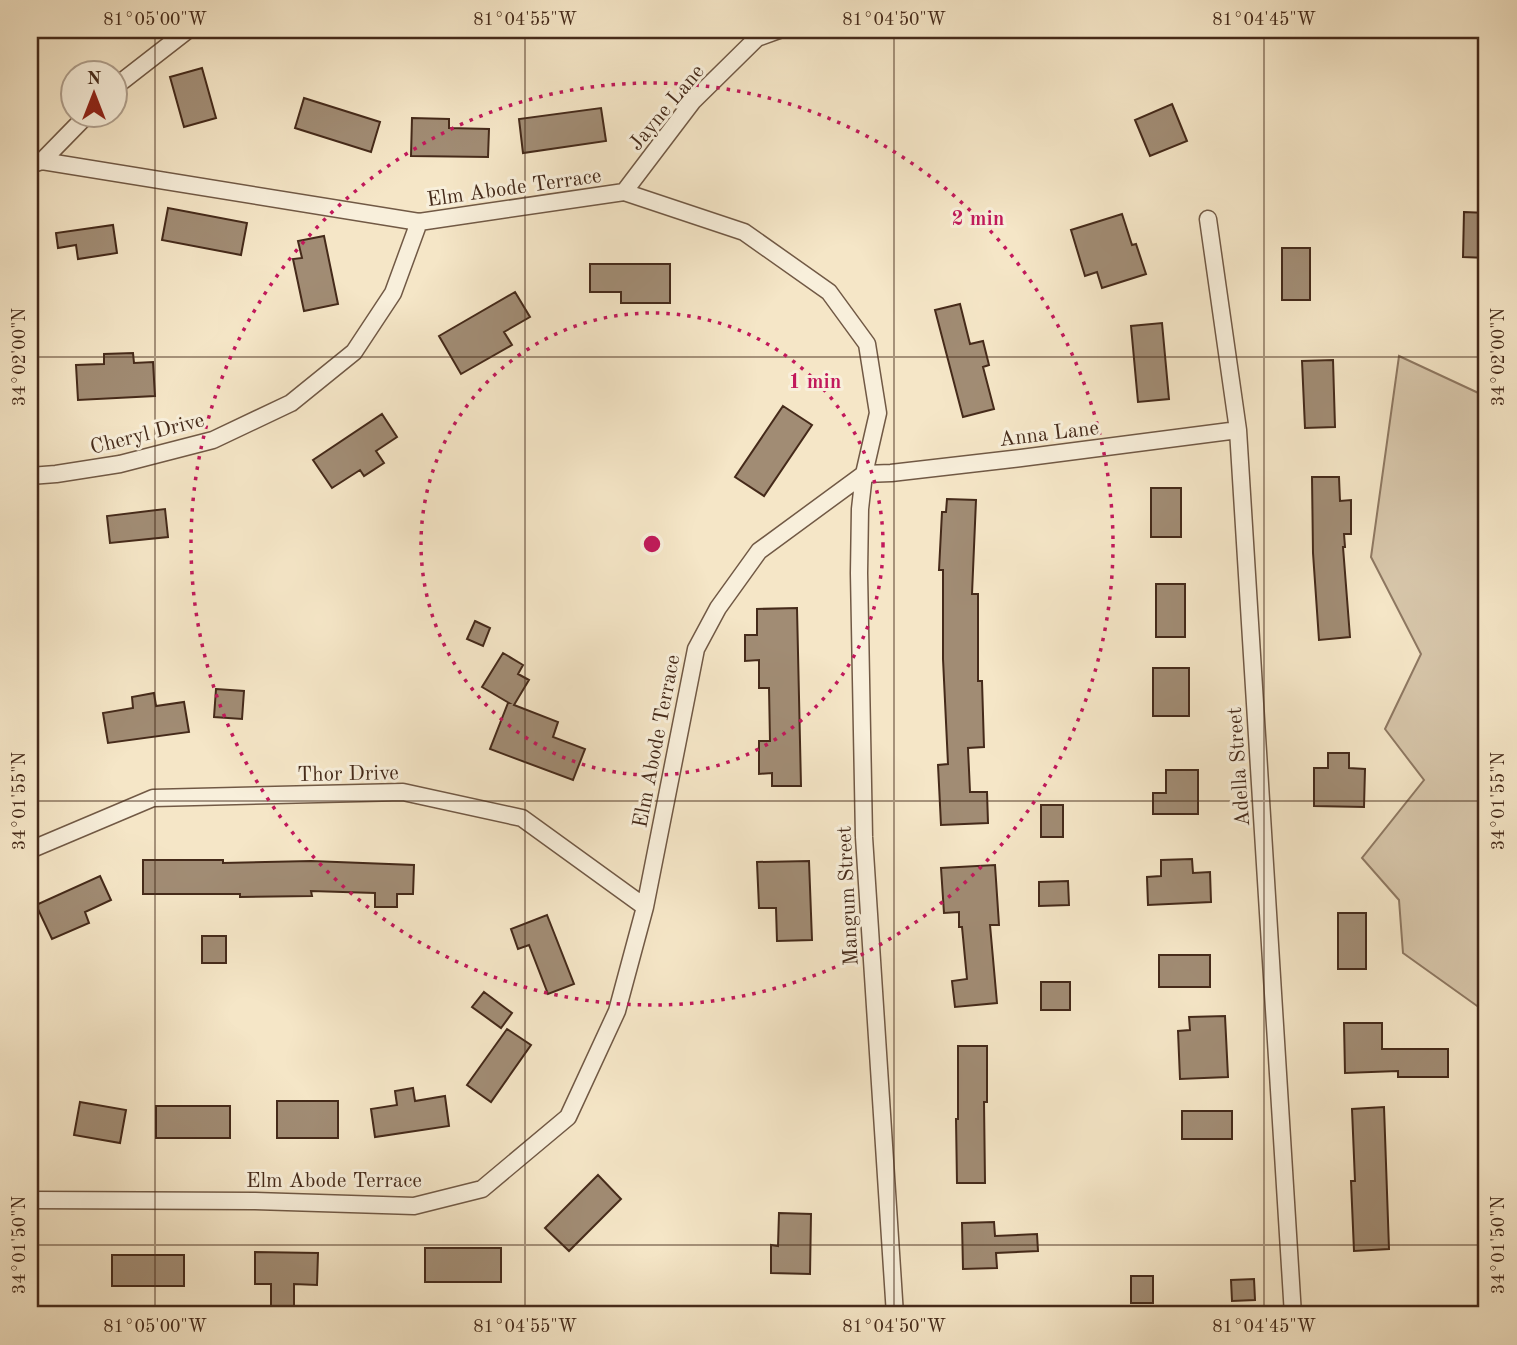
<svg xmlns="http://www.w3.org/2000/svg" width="1517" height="1345" viewBox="0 0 1517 1345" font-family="'Old Standard TT',serif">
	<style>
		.green { fill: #d7c6aa; stroke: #8e7862; stroke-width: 2 }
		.building { fill: #a18c74; stroke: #452a1a; stroke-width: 2 }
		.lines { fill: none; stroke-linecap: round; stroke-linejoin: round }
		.minor-casing { stroke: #715945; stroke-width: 19 }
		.minor { stroke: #f8efdb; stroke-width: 16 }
		.ticks { fill: none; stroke: #452a1a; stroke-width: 2; stroke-opacity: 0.45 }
		.ring { fill: none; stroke: #c2185b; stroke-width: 3.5; stroke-dasharray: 3.5 7 }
		.labels { text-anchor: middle; stroke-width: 6; stroke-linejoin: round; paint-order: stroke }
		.street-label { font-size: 21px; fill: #452a1a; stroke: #f8efdb }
		.centre { fill: #c2185b; stroke: #f8efdb; stroke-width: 3.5 }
		.ring-label { font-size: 21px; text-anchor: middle; font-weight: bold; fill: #c2185b; stroke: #f8efdb; stroke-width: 6; stroke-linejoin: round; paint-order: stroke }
		.neatline { fill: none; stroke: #452a1a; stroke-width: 2.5 }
		.ticks-label { font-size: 18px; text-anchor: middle; fill: #452a1a }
	</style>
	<rect width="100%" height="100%" fill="#f5e6c7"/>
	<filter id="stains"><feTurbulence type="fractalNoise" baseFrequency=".00286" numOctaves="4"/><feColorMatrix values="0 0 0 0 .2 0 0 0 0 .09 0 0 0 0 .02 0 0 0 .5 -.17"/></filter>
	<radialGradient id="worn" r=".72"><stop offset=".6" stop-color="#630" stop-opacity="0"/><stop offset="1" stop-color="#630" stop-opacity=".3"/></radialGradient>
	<path class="green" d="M1399,356l88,41v635l-7,-24 -77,-55 -4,-53 -37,-42 62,-78 -39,-51 36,-75 -50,-97z"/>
	<path class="building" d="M202,68l14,50 -32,9 -14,-50z
		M304,98l76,24 -9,30 -76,-24z
		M1172,104l15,37 -37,15 -15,-36z
		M601,108l5,33 -83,12 -4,-34z
		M412,118l37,1v9l40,1 -1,28 -77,-1z
		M168,208l79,15 -6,32 -79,-15z
		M1464,212l23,1v45l-24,-1z
		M1122,214l10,31 4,-1 10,30 -44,14 -5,-16 -12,4 -14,-46z
		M113,225l4,28 -39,6 -2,-14 -18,3 -2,-15z
		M324,236l14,68 -34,7 -11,-52 9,-1 -4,-17z
		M1282,248h28v52h-28z
		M590,264h80v39h-49v-11h-31z
		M515,292l15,25 -26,15 8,13 -51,29 -22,-38z
		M960,304l10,40 13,-3 6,24 -6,2 11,42 -31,8 -28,-107z
		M1162,323l7,76 -31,3 -7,-76z
		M133,353l1,10 19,-1 2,34 -77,4 -2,-35 28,-1v-10z
		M1333,360l2,67 -30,1 -3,-67z
		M783,406l29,19 -48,71 -29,-19z
		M382,414l15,23 -21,14 8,12 -20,13 -4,-6 -28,18 -19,-28z
		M1312,477h27l1,24 11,-1v34h-7l1,13h-2l7,90 -31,3 -6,-87z
		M1151,488h30v49h-30z
		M947,499l29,1 -4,94h6v87h4l2,66 -16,1 2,44h17l1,31 -47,2 -3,-60 10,-1 -5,-105v-89h-4l3,-58h4z
		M165,509l3,28 -58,6 -3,-27z
		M1156,584h29v53h-29z
		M797,608l4,178h-29v-13l-13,1v-33h11l-1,-53h-10v-28l-14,1v-26h12v-26z
		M475,621l15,7 -7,18 -16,-7z
		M503,653l20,12 -5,9 11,6 -15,25 44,17 -5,15 32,12 -12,31 -83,-31 18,-46h1l-27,-16z
		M1153,668h36v48h-36z
		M216,689l28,2 -2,28 -28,-2z
		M154,693l2,13 28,-4 5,30 -81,11 -5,-30 30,-5 -1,-11z
		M1328,753h21v15l16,1 -1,38 -50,-1v-38h14z
		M1166,770h32v44h-45v-21h13z
		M1041,805h22v32h-22z
		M1192,859l1,14 17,-1 1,30 -63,3 -1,-28 14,-1v-16z
		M143,860h80v3l88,-2 103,4 -1,29h-16v13h-22v-14l-64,-2 1,5 -72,1v-3h-97z
		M809,861l3,79 -35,1 -1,-33h-17l-2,-46z
		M995,865l4,60h-9l7,78 -42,4 -3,-26 15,-2 -5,-52h-3v-15l-15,1 -3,-45z
		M100,876l11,24 -26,12 4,11 -37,16 -16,-34z
		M1068,881l1,24 -30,1v-24z
		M1338,913h28v56h-28z
		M547,915l27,69 -26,10 -19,-49 -11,4 -7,-20z
		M202,936h24v27h-24z
		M1159,955h51v32h-51z
		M1041,982h29v28h-29z
		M484,992l28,21 -11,15 -29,-21z
		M1225,1016l3,61 -48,2 -2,-48 12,-1 -1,-13z
		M1344,1023h38v26h66v28h-50v-6l-53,2z
		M507,1029l24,16 -40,57 -24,-17z
		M958,1046h29v56h-3l1,81h-28l-1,-64h2z
		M413,1088l2,13 30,-5 4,30 -74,11 -4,-28 26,-4 -2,-14z
		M277,1101h61v37h-61z
		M80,1102l46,8 -6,33 -46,-8z
		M156,1106h74v32h-74z
		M1384,1107l5,142 -35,2 -3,-70h4l-3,-72z
		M1182,1111h50v28h-50z
		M598,1175l23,24 -52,52 -24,-23z
		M779,1213l32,1 -1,60 -39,-1v-28l7,1z
		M994,1222l1,14 42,-2 1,17 -42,2 1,15 -34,1 -1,-46z
		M425,1248h76v34h-76z
		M255,1252l63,1 -1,32 -23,-1v29h-23v-29h-16z
		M112,1255h72v31h-72z
		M1131,1276h22v27h-22z
		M1254,1279l1,21 -23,1 -1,-21z"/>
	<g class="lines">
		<defs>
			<path id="minor" d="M116,86l72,-56
				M42,161l44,-45
				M30,165l12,-4 377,61 205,-30 120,40 85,60 38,52 11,69 -14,61 -105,77 -41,57 -22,41 -51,258 -28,104 -49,106 -86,72 -68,17 -159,-5 -225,-1
				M624,192l69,-91 64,-63 22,-8
				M1208,219l30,211 55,885
				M30,476l26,-2 64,-10 93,-24 78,-37 63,-51 39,-59 26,-71
				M30,850l123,-52 250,-6 119,26 123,89
				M895,1315l-31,-478 -5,-264 1,-64 4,-35 27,-1 130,-15 217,-28"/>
		</defs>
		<use href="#minor" class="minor-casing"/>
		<use href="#minor" class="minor"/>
	</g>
	<path class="ticks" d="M155,30v1285M525,30v1285M894,30v1285M1264,30v1285M30,357h1457M30,801h1457M30,1245h1457"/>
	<g class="ring">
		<circle cx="652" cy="544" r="231"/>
		<circle cx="652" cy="544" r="461"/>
	</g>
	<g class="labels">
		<g class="street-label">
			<text transform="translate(666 107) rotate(-50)" y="7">Jayne Lane</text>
			<text transform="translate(514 187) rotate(-8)" y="7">Elm Abode Terrace</text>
			<text transform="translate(147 433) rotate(-14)" y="7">Cheryl Drive</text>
			<text transform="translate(1049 433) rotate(-7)" y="7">Anna Lane</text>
			<text transform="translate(656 741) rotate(-79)" y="7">Elm Abode Terrace</text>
			<text transform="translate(1238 767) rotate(-94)" y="7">Adella Street</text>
			<text transform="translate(348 773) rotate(-1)" y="7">Thor Drive</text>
			<text transform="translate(847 896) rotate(-93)" y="7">Mangum Street</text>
			<text x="334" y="1187">Elm Abode Terrace</text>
		</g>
	</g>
	<circle cx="652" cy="544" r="10" class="centre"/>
	<g class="ring-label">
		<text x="978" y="225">2 min</text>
		<text x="815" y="388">1 min</text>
	</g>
	<rect width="1517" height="1345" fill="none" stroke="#f5e6c7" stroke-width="77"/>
	<g transform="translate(94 94)"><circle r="33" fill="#f8efdb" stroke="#b0a08e" stroke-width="2"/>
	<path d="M0-5L12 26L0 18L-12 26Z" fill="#8f2418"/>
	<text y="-10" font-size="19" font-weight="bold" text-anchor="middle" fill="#452a1a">N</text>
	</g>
	<rect x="38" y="38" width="1440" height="1268" class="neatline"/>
	<g class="ticks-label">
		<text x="155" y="25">81°05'00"W</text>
		<text x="525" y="25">81°04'55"W</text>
		<text x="894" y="25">81°04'50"W</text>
		<text x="1264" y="25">81°04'45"W</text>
		<text transform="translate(19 357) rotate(-90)" y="6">34°02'00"N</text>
		<text transform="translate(1498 357) rotate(-90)" y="6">34°02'00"N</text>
		<text transform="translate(19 801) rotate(-90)" y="6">34°01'55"N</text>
		<text transform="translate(1498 801) rotate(-90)" y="6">34°01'55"N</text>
		<text transform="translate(19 1245) rotate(-90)" y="6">34°01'50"N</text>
		<text transform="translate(1498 1245) rotate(-90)" y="6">34°01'50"N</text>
		<text x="155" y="1332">81°05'00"W</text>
		<text x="525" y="1332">81°04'55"W</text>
		<text x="894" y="1332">81°04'50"W</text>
		<text x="1264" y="1332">81°04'45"W</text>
	</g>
	<rect width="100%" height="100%" filter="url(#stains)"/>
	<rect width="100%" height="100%" fill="url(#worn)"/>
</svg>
